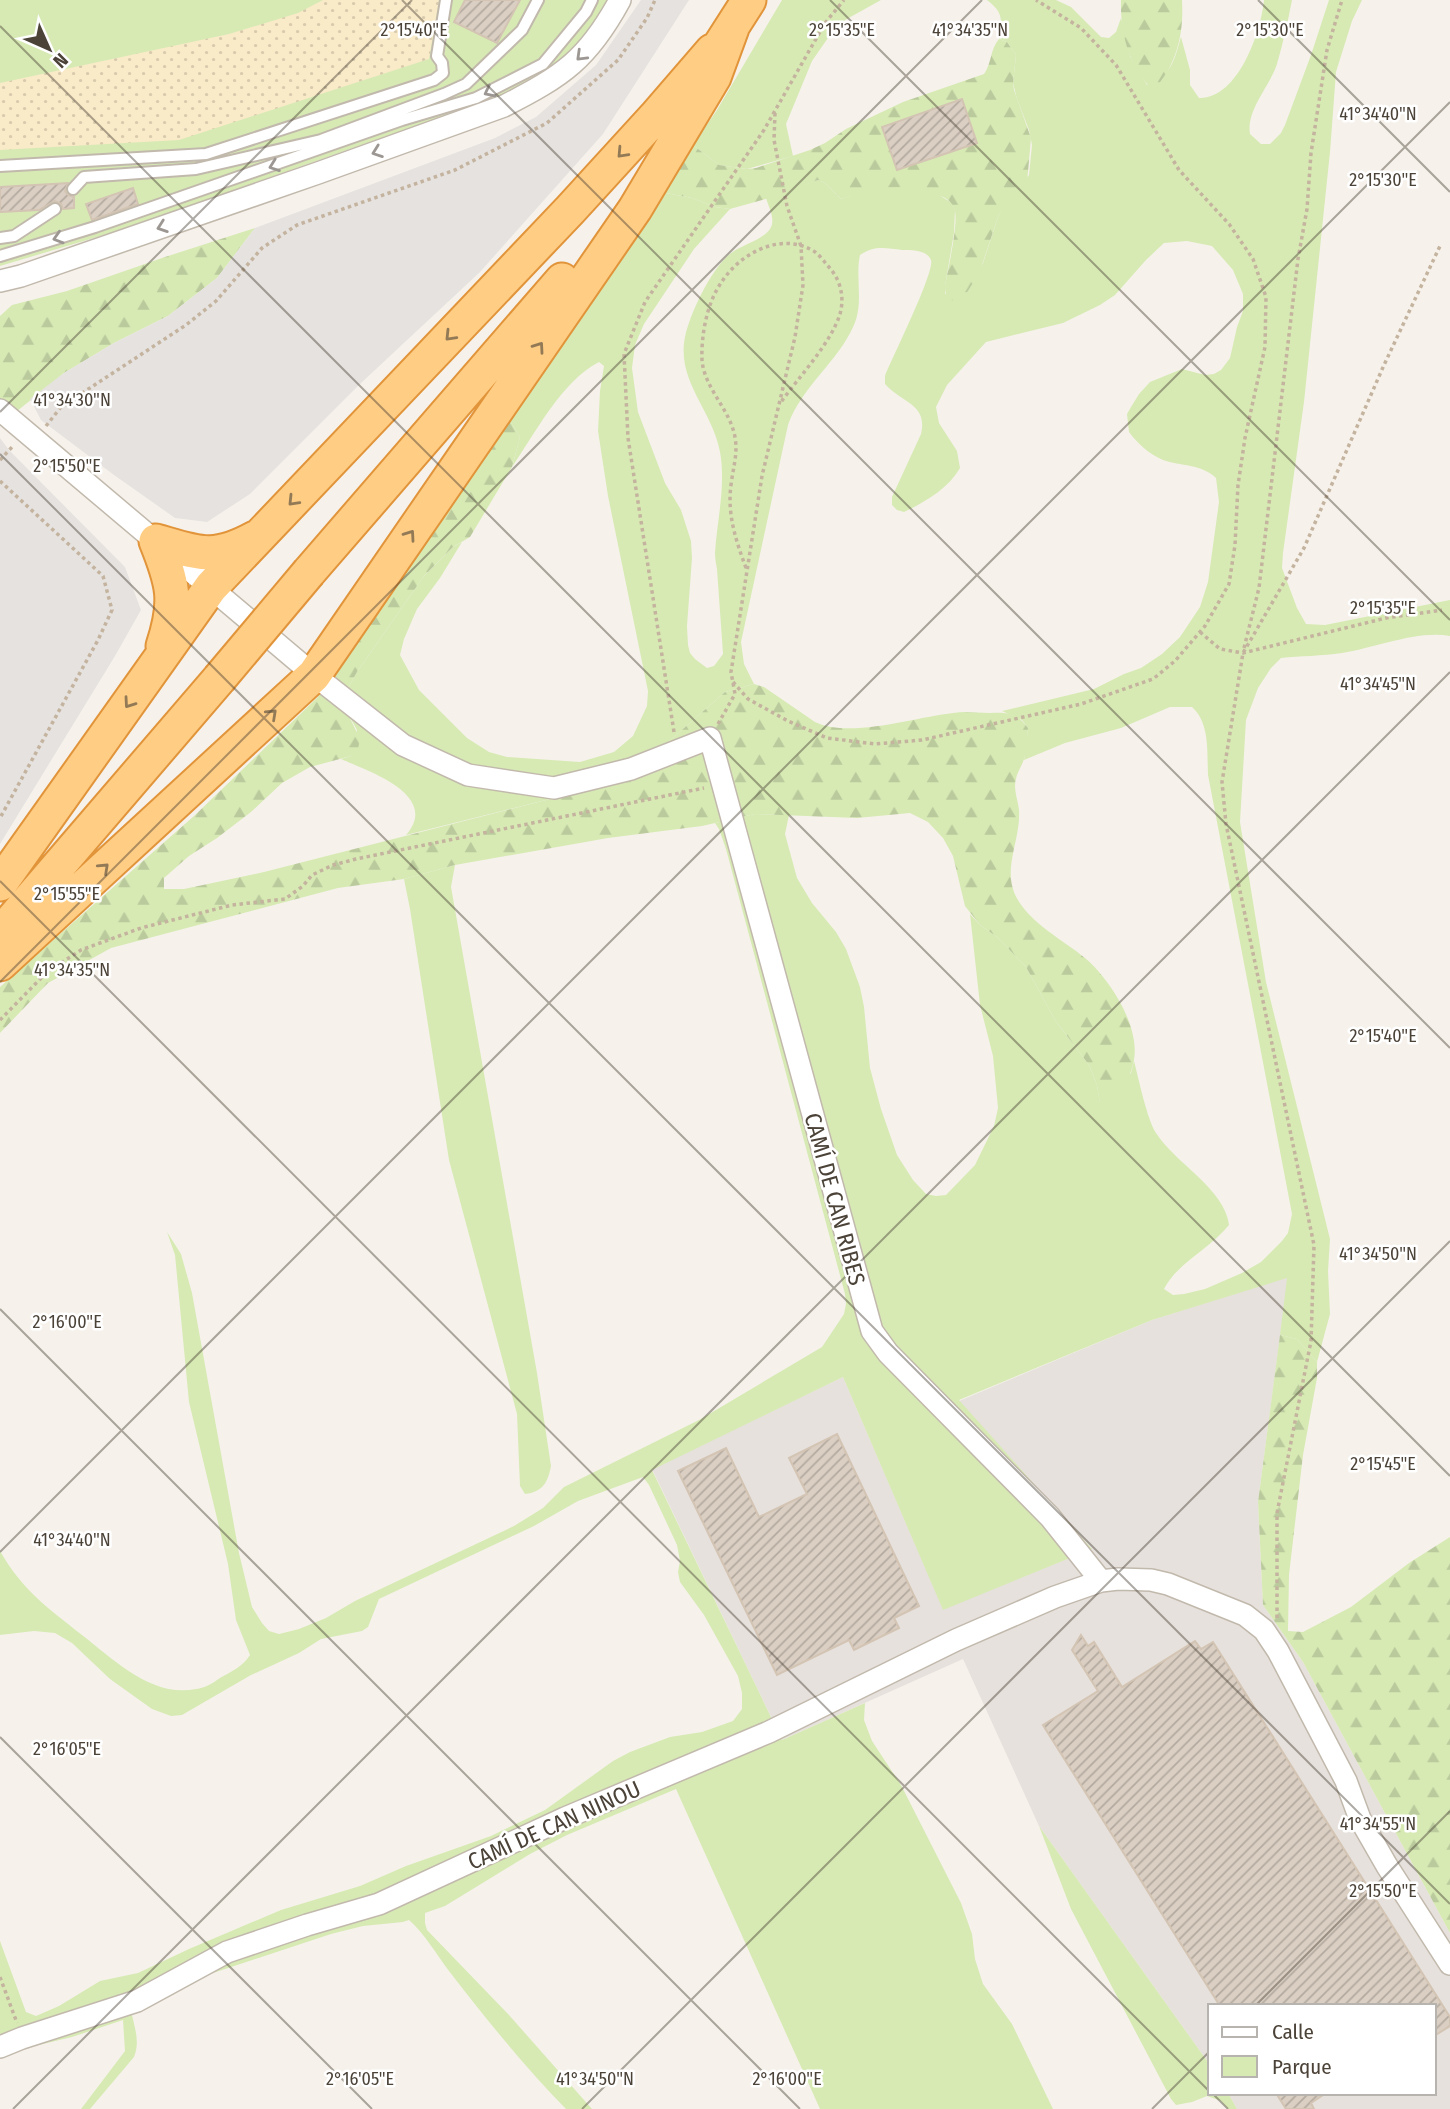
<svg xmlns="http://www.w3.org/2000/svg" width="1450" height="2109" viewBox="0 0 1450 2109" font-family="'Fira Sans Condensed',sans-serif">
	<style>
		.industrial { fill: #e6e1dc }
		.green { fill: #d7eab4 }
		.forest { fill: url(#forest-firs) }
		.sand { fill: url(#sand-dots) }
		.parking { fill: #e5e2df }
		.building { fill: url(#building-hatch); stroke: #d3c4b3; stroke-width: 2 }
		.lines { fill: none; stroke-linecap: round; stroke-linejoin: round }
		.service-casing { stroke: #c2b9ad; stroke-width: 14 }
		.minor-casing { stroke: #c2b9ad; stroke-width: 24 }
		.trunk-casing { stroke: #e1943a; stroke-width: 37 }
		.path { stroke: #c4b39e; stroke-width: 3.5; stroke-dasharray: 3.5 3.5; stroke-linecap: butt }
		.service { stroke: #fff; stroke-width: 10 }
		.minor { stroke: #fff; stroke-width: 21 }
		.trunk { stroke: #ffcd84; stroke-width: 33 }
		.trunk-bridge-casing { stroke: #e1943a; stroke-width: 37; stroke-linecap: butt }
		.trunk-bridge { stroke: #ffcd84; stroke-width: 33 }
		.oneway { stroke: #9c9792 }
		.oneway2 { stroke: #937a56 }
		.ticks { fill: none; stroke: #4b4238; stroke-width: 2; stroke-opacity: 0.45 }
		.labels { text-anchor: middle; stroke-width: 5; stroke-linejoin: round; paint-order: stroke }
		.street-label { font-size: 23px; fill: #4b4238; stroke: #fff }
		.ticks-label { font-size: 18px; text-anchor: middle; fill: #4b4238; stroke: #fff; stroke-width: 5; stroke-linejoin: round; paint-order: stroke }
	</style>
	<defs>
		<pattern id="forest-firs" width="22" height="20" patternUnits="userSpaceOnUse" patternTransform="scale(1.75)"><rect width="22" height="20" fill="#d7eab4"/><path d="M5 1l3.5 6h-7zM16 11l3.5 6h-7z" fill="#baca9c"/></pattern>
		<pattern id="sand-dots" width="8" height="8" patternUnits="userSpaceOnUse" patternTransform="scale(1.75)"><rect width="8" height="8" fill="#f9eac8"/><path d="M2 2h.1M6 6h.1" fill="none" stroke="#d7caad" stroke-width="1.8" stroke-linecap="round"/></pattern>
		<pattern id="building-hatch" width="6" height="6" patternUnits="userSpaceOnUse" patternTransform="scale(1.75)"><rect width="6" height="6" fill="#dbcfc3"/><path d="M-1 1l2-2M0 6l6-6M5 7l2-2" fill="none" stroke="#b4aa9f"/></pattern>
	</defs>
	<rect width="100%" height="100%" fill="#f6f2eb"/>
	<path class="industrial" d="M1288,1277l-30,225 5,103 40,57 147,271v176h-213l-9,-16h206v-87h-224v59l-171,-239 -76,-167 -181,81 -130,-271 191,-92 100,232 149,-60 -133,-148 193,-81z"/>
	<path class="green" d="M0,0h607l-16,27 -30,37 -78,41 -82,26 -277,98 -124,37z
		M782,0h99l-36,20 -15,15 -18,26 -26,63 7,32 -46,13 -28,-4 -26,-20 24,-35z
		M987,0h69l15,7 30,30 8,1 7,-6 5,-14 9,38 17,29c26,-14 26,-21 34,-48l9,33v15l9,13c39,1 62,-66 65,-98h28c-4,21 -9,43 -15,64 -7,22 -31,46 -27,70l11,10h9l11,-11 4,-8 26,-70 18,-55h33l-10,21 -16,51 -6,80 -26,250 -21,151 -1,15 15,40 9,16 19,1 125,-25v36c-33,-6 -75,12 -108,17 -20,3 -41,3 -61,5l-10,10 -13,20 -12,32 -6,102 26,160 64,257 -2,32 2,43 -13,48 -20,-23 -17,-4 7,-57 -135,42 -193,80 133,149 -149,61 -100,-233 -191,93 130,270 83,-37 -1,17 8,21 29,44 60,118 11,31 3,25 8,25 29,40 41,85h-233l-144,-320 -109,46 -37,19 -85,52 -20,7v10l2,7 82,85 83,94h-26c-42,-43 -80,-90 -117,-138 -13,-17 -24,-37 -40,-51l-6,2 -40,4 -32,8 -124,41 -75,40c3,14 8,27 2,42l-44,52h-9l44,-58 -2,-31 -51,17 -46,11 -26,10v-117l26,71 10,4 23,-10 41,-25 38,-8 51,-24 92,-39 79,-24 46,-20 85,-30 54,-26 68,-49 17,-9 40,-15 32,-5 31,-11 9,-12v-16l-4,-17 -34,-61 -24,-33 -2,-10 2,-11 -3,-16 -28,-60 -6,-8 -65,24 -44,25 -155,73 -11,28 -6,4 -41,8 -22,14 -48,22 -69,40 -11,1 -19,-7 -42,-30 -38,-36 -17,-10 -21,-2 -34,4v-84c23,40 47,56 82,84 32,25 70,63 114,54 9,-1 17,-6 24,-11 12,-7 22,-11 30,-23l-14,-35 -8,-56 -39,-162 -14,-147 -8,-23 14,22 11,39 47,260 13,54 10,16 7,8 10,3 20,-5 27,-11 29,-17 159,-75 29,-18 21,-21 135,-67 123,-73 22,-33 2,-10 -1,-10 -119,-445 -7,-20 -4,-6 40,-9 34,1 -4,19 12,44 15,25 24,29 10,17 14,38 4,20 6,61 11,41 16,46 16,25 13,14 10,2 10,-1 29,-30 19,-39 4,-18 -5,-52 -13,-51 -10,-91 10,11 17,12 29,30 29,53 34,45 8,20 3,18 31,-30 3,-12c5,19 13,58 22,72 19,30 69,56 73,92 -19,24 -51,37 -65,64l9,6 11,-1 21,-5 37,-16 19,-11 21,-21 6,-8 4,-19 -84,-439c-1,-23 2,-52 -16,-68h-22l-49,21 -56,15 -41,17 4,-32 -6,-8 -20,-9 92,-22 30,-15 17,-6 21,-14 18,-17 20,-30 8,-25 11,-80 -3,-24c-14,-14 -36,-12 -53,-18 -14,-6 -25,-16 -34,-28l-2,-18 4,-7 8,-13 11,-12 32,-13 23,6 9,-1 7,-4 9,-12 7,-31 6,-16v-17l-10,-24 -21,-24 -25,-5 -23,2 -18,17 -31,35 -15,10 -37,18 -77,19 -39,43 -11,22 3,16 18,28 3,17c-12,21 -35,34 -56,44l-7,-2 -5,-5v-8l29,-63c7,-30 -19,-31 -36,-50v-8c7,-18 50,-104 46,-116 -4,-10 -19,-10 -29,-10 -16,-2 -28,-5 -42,5 -5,23 4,47 -6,70 -16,37 -52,61 -66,100l-47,217 3,22 10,20 -29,8 -66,58 -57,20 -48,28 -148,37c35,-40 -38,-64 -65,-76l10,-3 6,-26 -10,-18v-22l10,-18 67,-96 29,-29 9,-5 -22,36 -23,31 -13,30 -4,16 19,35 48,48 22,14 18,5 73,5 34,-10 19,-16 14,-30 1,-15 -40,-195 -10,-65 2,-40 4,-25 -5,-4c-38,20 -63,70 -87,105l8,-30 -12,-19 153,-226 31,6 23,9 15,2 -36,40 -50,75 -9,21 -3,23 6,44 27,71 16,27 10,31 1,17 -5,68 1,19 2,8 5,6 12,9 7,-2 9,-12c-2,-28 -4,-57 -6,-85 -1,-5 -2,-11 -2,-16 2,-32 11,-68 5,-101 -7,-41 -44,-71 -35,-115 5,-24 28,-73 49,-86 11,-7 29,-12 36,-22 6,-9 -1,-21 -4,-31l52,-18 7,3 16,16 29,-9 24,-4h15l30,9 13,8 3,7 -1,23 -9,53v8l23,-3 15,-28 16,-49 30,-39 3,-30 -3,-15 -12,-31 -4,-16 3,-28 -9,-13 -8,-3c3,-19 5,-26 -12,-39z
		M455,865l-4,22 86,486 14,93c-3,16 -8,26 -26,28l-5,-8 -3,-72 -68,-254 -39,-251 -6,-30z
		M1039,1826l171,239v28h18l9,16h-9l-7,-8 -14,-5 -15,6 -16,3 -5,-6 -100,-190z"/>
	<path class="forest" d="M1121,0h61c2,33 -5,66 -29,90 -24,-23 -33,-57 -32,-90z
		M999,39l8,3 9,13 -3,28 1,7 17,48 -4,45 -28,31 -19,57 -12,20 -11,11c-10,-3 -12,-6 -12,-16 3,-17 13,-60 10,-75 -3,-13 -14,-15 -25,-18 -37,-12 -54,-3 -89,6l-16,-16 -7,-3 -45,17 -43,12 -15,-2 -23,-9 -31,-6 32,-47 26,20 28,4 9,-1 54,-18 15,-7 21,-14 57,-27 81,-28c8,-11 6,-25 15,-35z
		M255,228l-38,50 -49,38 -54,27 -50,30 -64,52v-109l12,-11 55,-14 98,-34z
		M508,418l12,19 -8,30 -42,70 -17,10 -29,29 -67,96 -10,18v22l13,27 -2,10 -7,7 -41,11 -28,16 -31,29 -34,26 -28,18 -25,22v11h20l80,-17 290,-74 48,-28 57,-20 66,-58 29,-8 10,3 51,35c35,17 100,-5 138,-9 12,-2 25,0 37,0 17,-1 27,0 38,15 -1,10 -1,21 -4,31 -2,7 -7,13 -8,20 -3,10 2,21 3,31 2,27 -14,53 -6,79 9,30 49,50 72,69 25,21 55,68 49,102 -4,21 -14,34 -34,44l-3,-19 -8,-20 -34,-45 -29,-53 -29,-30 -17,-12 -15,-19 -12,-50 -10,-18 -15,-16 -18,-9 -53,5 -102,-4 -53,12 -94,12 -153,27 -51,14 -66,9 -227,60 -63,35 -48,50v-46l194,-171 124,-119z
		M1280,1335l17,4 20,23v16l-14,77 -14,120 -1,56 15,1 48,-25 58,-44 41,-26v396l-147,-271 -40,-57 -5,-103z"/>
	<path class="sand" d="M323,0h116l-10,59 -250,81 -179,10v-67l229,-49 69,-21z"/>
	<path class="parking" d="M641,0h48l-86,134 -123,138 -120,112 -110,110 -43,28 -32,-4 -61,-43 -73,-55 -11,-21 34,-26 50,-30 54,-27 49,-38 38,-50 240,-90 41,-21 60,-52z
		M0,438l9,12 116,117 16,43 -26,46 -115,188z"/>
	<path class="building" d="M465,0h55l-23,43 -43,-21z
		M962,99l15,44 -80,27 -15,-43z
		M68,183l-3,8 3,4 6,2v11l-11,1 -2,-5 -6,-3 -16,9 -39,2v-25z
		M133,188l5,16 -46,16 -6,-16z
		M837,1434l82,172 -25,12 5,10 -45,22 -5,-10 -72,35 -99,-204 48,-23 33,69 48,-23 -18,-36z
		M1081,1635l7,11 6,-4 28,45 73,-46 6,8 12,-7 237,375v9l-16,10v-30h-214l-177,-281 55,-34 -26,-41z
		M1276,2093h50l-15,10 3,6h-28z"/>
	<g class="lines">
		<defs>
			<path id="service" d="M0,166l206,-12 228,-74 9,-7 -1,-10 -5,-7 9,-56
				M73,189l11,-12 112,-8 125,-29 123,-46 22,-10 56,-54 16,-30
				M0,238l14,-2 41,-27
				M0,256l95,-29 307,-107 74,-22 67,-34 43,-52 6,-12"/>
			<path id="minor" d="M0,281l21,-5 297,-103 186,-67c59,-30 84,-47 116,-106
				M0,410l314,265 89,70 65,30 86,13 77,-19 79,-31 162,593 16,22 162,164 51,64
				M0,2047l22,-9 115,-37 90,-49 80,-27 72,-21 186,-86 204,-86 187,-92 99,-43 46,-16 17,-2 33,1 17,4 77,31 19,15 14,21 68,130 14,38 27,47 63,98"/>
			<path id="trunk" d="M719,47l30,-47
				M156,541c17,42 22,60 7,105
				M156,541c42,12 57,20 99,-3
				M309,572l253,-292
				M0,884l211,-297 359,-377 85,-93 57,-66
				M0,934l219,-255
				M0,964l314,-289 321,-466 79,-132 18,-49"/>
		</defs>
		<use href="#service" class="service-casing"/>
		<use href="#minor" class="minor-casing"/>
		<use href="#trunk" class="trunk-casing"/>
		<path class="path" d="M46,426l15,-19 125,-82 30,-24 46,-53 35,-23 158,-55 92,-47 71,-63 29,-42 8,-18
			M0,460l13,-14
			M0,481l103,95 9,34 -14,30 -98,178
			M746,568c-10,-27 -19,-54 -15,-83 2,-17 7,-31 4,-48 -5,-28 -31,-49 -33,-77 -1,-25 5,-57 19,-77 18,-29 58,-51 91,-33 6,3 11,10 15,15 13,13 18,31 13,49 -9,29 -41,63 -59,88
			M1200,632l20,17 23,4 143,-35 56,-8
			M1244,648l15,-60 39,-329 9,-50 4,-56 16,-103 15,-50
			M733,682l15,17 40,22 39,17 48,6 47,-4 159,-36 72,-25 22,-18 30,-35 24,-42 6,-39 3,-60 7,-47 20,-91 1,-50 -13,-38 -24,-35 -50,-54 -63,-105 -35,-37 -45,-28
			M718,724l17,-30 -4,-22 31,-196 33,-139 8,-52 -2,-39 -14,-40 -13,-66 1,-27
			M674,732l-46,-294 -4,-84 21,-52 119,-172 61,-107 19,-23
			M0,1020l47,-48 34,-22 60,-22 91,-23 53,-6 18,-13 9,-11 21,-10 23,-6 348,-71
			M1277,1618v-105l34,-172 3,-96 -88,-421 -4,-42 21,-129 61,-105 80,-183 56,-119
			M0,1977l17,46"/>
		<use href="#service" class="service"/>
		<use href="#minor" class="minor"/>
		<use href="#trunk" class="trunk"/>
		<defs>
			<path id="trunk-bridge" d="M219,679l90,-107"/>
		</defs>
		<use href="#trunk-bridge" class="trunk-bridge-casing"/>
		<use href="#trunk-bridge" class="trunk-bridge"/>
	</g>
	<defs><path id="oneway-chevron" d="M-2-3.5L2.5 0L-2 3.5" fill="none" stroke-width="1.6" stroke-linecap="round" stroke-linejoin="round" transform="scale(1.75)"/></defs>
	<g class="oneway">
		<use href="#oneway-chevron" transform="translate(581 56) rotate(136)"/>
		<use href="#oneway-chevron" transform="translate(489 92) rotate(153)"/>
		<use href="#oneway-chevron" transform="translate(377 152) rotate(160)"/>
		<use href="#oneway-chevron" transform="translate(274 166) rotate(160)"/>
		<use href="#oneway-chevron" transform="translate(162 227) rotate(161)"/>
		<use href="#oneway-chevron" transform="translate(58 238) rotate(163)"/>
	</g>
	<g class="oneway2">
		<use href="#oneway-chevron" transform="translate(622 153) rotate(133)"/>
		<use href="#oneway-chevron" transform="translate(450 336) rotate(134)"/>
		<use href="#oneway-chevron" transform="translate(539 347) rotate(-55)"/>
		<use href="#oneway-chevron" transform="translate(293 501) rotate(134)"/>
		<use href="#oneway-chevron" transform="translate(410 535) rotate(-55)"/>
		<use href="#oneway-chevron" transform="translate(129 703) rotate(125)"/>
		<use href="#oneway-chevron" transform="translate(272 714) rotate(-43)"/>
		<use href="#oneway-chevron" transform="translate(104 868) rotate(-43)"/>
	</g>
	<path class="ticks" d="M402,0l1048,1048M830,0l620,620M1258,0l192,192M0,26l1450,1450M0,412l412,-412M0,454l1450,1450M0,881l1210,1211M0,982l982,-982M0,1309l800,800M0,1552l1450,-1450M0,1737l372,372M1255,2006l195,-195M1212,2093l16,16M13,2109l1437,-1437M582,2109l868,-868M1152,2109l58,-58"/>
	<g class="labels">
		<g class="street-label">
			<text transform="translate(835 1199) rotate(75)" y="8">CAMÍ DE CAN RIBES</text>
			<text transform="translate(554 1825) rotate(-24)" y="8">CAMÍ DE CAN NINOU</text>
		</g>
	</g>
	<g class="ticks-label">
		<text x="414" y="36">2°15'40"E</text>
		<text x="842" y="36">2°15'35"E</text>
		<text x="1270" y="36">2°15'30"E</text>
		<text x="970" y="36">41°34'35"N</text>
		<text x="1378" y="120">41°34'40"N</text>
		<text x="1383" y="186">2°15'30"E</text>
		<text x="72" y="406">41°34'30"N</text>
		<text x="67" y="472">2°15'50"E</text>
		<text x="1383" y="614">2°15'35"E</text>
		<text x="1378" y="690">41°34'45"N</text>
		<text x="67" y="900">2°15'55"E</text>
		<text x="72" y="976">41°34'35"N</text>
		<text x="1383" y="1042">2°15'40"E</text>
		<text x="1378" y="1260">41°34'50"N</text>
		<text x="67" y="1328">2°16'00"E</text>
		<text x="1383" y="1470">2°15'45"E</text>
		<text x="72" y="1546">41°34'40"N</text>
		<text x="67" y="1755">2°16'05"E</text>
		<text x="1378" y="1830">41°34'55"N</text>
		<text x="1383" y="1897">2°15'50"E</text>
		<text x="360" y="2085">2°16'05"E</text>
		<text x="595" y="2085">41°34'50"N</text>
		<text x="787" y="2085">2°16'00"E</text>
	</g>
	<rect x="1208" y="2004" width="228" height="91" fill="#ffffff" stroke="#b7b3af" stroke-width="2"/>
	<rect x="1222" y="2027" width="35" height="10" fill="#ffffff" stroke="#b7b3af" stroke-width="2"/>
	<text x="1272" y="2039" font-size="21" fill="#4b4238">Calle</text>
	<rect x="1222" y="2056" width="35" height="21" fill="#d7eab4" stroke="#b7b3af" stroke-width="2"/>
	<text x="1272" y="2074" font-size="21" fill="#4b4238">Parque</text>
	<g transform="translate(49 49) rotate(135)" stroke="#ffffff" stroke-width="5" paint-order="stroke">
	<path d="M0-5L12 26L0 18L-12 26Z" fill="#4b4238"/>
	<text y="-10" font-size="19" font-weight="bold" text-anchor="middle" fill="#4b4238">N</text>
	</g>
</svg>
